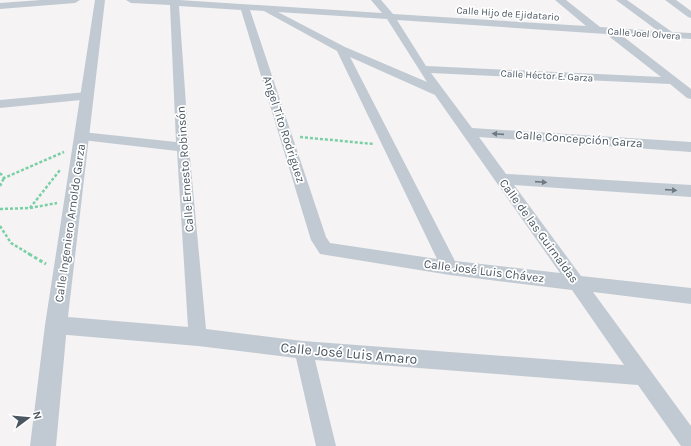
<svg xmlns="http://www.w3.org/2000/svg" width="691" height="446" viewBox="0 0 691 446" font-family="Karla,sans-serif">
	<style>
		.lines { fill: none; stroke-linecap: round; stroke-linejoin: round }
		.path-far1 { stroke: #7ad0a6; stroke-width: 2.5; stroke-dasharray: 3 2; stroke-linecap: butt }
		.path { stroke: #7ad0a6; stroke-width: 3; stroke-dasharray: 3.5 2.5; stroke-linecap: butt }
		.minor { fill: #c1cad2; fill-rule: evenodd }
		.tertiary { fill: #c1cad2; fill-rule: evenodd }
		.oneway { fill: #6e7983 }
		.labels { text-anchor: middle; stroke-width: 3.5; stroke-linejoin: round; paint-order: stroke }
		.far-street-label { font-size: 10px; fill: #4a5661; stroke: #fff }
		.street-label { font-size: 12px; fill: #4a5661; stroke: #fff }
		.near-street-label { font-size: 14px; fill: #4a5661; stroke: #fff }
	</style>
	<rect width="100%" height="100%" fill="#f5f3f3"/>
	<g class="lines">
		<path class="path-far1" d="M300,137l74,7
			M0,173l4,5 60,-26
			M0,186l4,-8
			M30,208l30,-38
			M0,209l30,-1 27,-5
			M0,226l11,17 20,12"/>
		<path class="path" d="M29,254l17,10"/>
		<path class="minor" d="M41,0h39l-5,3 -75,6v-6z
			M126,0h53l203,13 -11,-13h10l12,14 193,12 -31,-26h11l34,27 58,4 -42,-31h11l45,32 19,1v6l-71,-5 71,55v10l-4,-1 -17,-14 -239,-11 41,55 219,14v10l-212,-15 27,37 185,11v12l-177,-12 67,91 110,12v16l-98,-12 98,134v20h-10l-43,-61 -323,-25 21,86h-20l-20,-88 -98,-12 -142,-12 -6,-3 -3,-6 3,-6 6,-3 132,11 -11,-176 -95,-11 -4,-1 -2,-3 2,-3 4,-1 94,10 -6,-137 -39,-2zM179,6l62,4 70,230 9,14 130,21 122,15 52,75 -321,-24 -97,-12 -17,-182zM250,10l14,1 73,40 100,208 -107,-16 -4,-6zM278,12l109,7 40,63 -82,-35zM397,20l209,14 55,43 -235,-11zM350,57l85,38 125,178 -105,-12z
			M665,0h11l15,11v7l-3,-1z
			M87,92l4,1 2,3 -2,3 -91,9v-8z"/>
		<path class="tertiary" d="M95,0h10l-38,325 -11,121h-26l15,-121z"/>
	</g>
	<defs><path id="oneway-solid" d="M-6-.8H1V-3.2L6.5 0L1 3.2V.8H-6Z"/></defs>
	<g class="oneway">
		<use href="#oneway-solid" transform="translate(498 134) rotate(-176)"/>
		<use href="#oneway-solid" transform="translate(541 182) rotate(4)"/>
		<use href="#oneway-solid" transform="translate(671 190) rotate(4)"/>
	</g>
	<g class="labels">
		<g class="far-street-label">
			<text transform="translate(508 13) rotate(4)" y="4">Calle Hijo de Ejidatario</text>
			<text transform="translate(644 33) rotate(4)" y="4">Calle Joel Olvera</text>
			<text transform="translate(547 75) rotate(3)" y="4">Calle Héctor E. Garza</text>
		</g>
		<g class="street-label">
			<text transform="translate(284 129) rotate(72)" y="4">Angel Tito Rodriguez</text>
			<text transform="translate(579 139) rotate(4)" y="4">Calle Concepción Garza</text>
			<text transform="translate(185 169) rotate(-94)" y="4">Calle Ernesto Robinsón</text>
			<text transform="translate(70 223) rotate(-82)" y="4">Calle Ingeniero Arnoldo Garza</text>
			<text transform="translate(539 231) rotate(54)" y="4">Calle de las Guirnaldas</text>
			<text transform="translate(484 271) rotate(7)" y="4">Calle José Luis Chávez</text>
		</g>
		<g class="near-street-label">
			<text transform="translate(349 353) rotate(5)" y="5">Calle José Luis Amaro</text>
		</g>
	</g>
	<g transform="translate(28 418) rotate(74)" stroke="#ffffff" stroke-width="3" paint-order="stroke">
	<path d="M0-3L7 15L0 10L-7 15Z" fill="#4a5661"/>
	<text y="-6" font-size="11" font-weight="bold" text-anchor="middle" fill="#4a5661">N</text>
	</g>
</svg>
